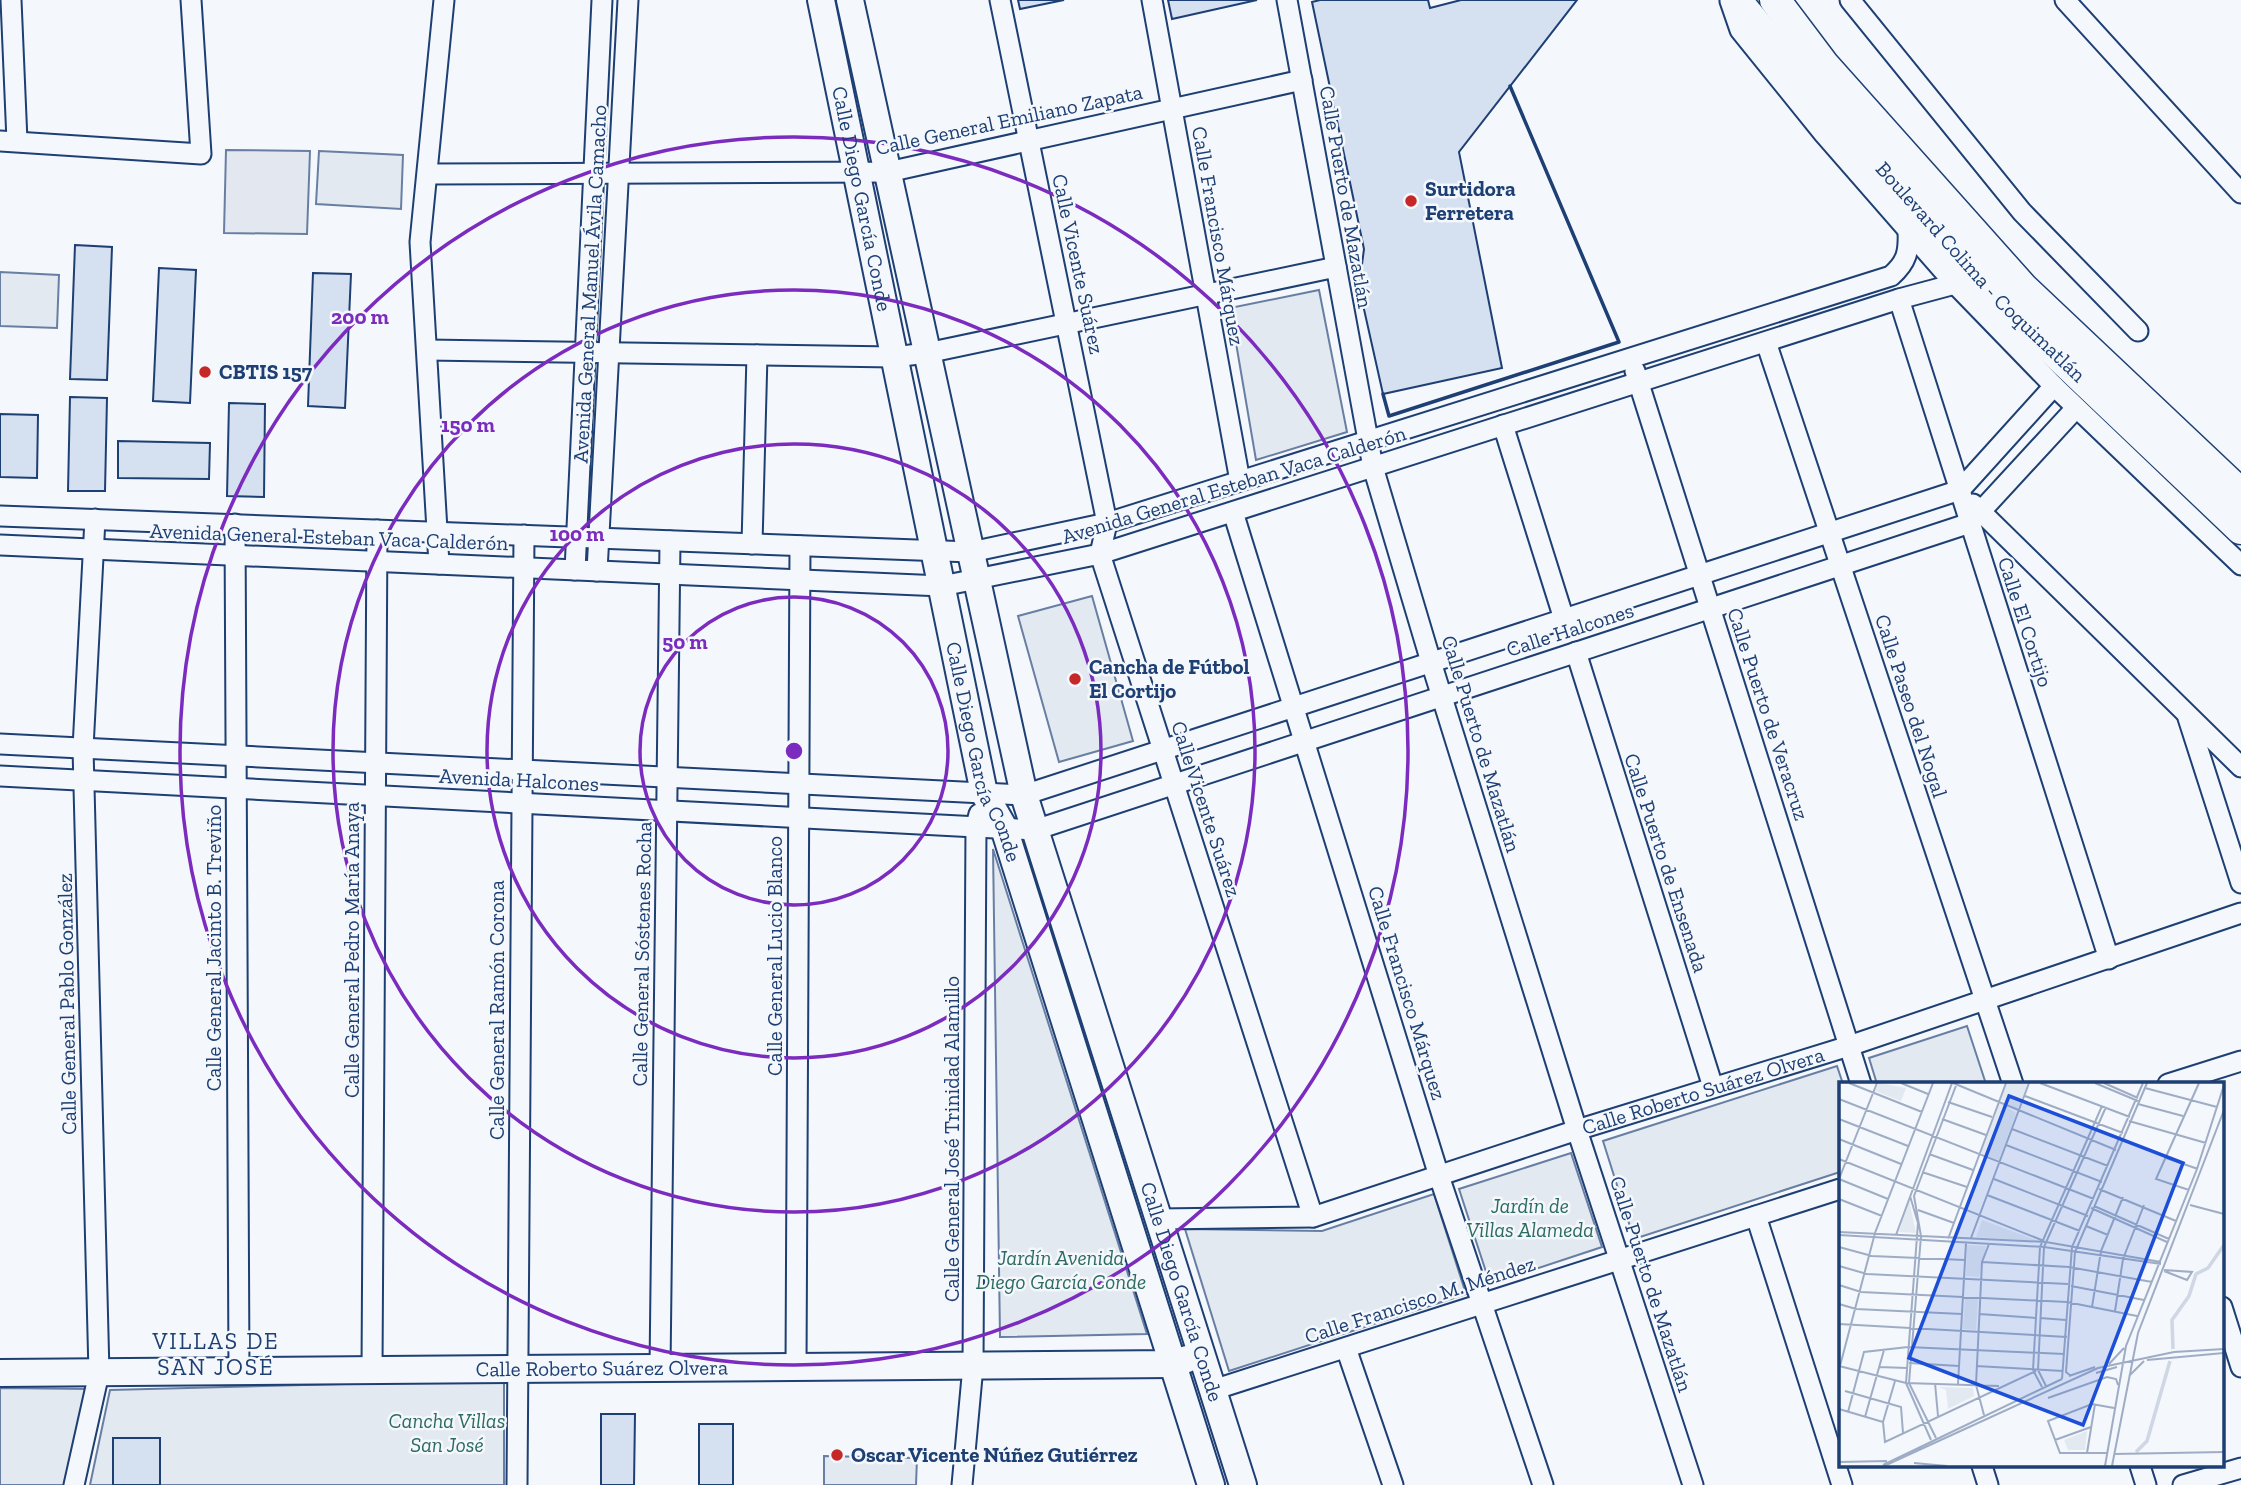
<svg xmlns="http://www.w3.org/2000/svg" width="2241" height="1485" viewBox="0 0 2241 1485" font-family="'Zilla Slab',serif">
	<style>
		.green { fill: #e3e9f0; stroke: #687fa3; stroke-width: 2 }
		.parking { fill: #e3e8f0; stroke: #687fa3; stroke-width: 2 }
		.building { fill: #d5e0f0; stroke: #1d3f73; stroke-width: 2 }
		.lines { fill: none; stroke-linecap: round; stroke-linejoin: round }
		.street-casing { stroke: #1d3f73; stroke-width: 23 }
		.secondary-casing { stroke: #1d3f73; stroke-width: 30 }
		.primary-casing { stroke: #1d3f73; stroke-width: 33 }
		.street { stroke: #f4f7fb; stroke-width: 19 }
		.secondary { stroke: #f4f7fb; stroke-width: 26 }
		.primary { stroke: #f4f7fb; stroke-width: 30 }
		.wall { stroke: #1d3f73; stroke-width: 3.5 }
		.ring { fill: none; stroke: #7b2cbf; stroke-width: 3.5 }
		.poi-dot { fill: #c62828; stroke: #f4f7fb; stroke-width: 2.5 }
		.labels { text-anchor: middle; stroke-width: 5; stroke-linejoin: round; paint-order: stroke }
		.street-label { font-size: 21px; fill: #1d3f73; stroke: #f4f7fb }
		.poi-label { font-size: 21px; font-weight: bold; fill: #1d3f73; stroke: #f4f7fb; text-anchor: start }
		.park-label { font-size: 21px; font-style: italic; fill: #2c6c60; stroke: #f4f7fb }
		.neighbourhood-label { font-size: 23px; letter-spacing: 2px; fill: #1d3f73; stroke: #f4f7fb }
		.inset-river { fill: none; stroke: #cfd7e4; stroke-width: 3.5 }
		.inset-road { fill: none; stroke: #9eadc5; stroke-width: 2 }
		.view { fill: #1d4ed8; fill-opacity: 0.15; stroke: #1d4ed8; stroke-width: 3.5 }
		.inset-edge { fill: none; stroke: #1d3f73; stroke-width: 3.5 }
		.centre { fill: #7b2cbf; stroke: #f4f7fb; stroke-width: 3.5 }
		.ring-label { font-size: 21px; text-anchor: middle; font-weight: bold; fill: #7b2cbf; stroke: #f4f7fb; stroke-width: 5; stroke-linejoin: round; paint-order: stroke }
	</style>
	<rect width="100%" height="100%" fill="#f4f7fb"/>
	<path class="green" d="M319,151l84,4 -2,54 -85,-5z
		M0,272l59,3 -2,53 -57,-2z
		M1319,290l28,142 -91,28 -26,-152z
		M1092,596l41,145 -74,21 -41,-146z
		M993,849l154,485 -147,3z
		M1967,1026l19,58h-109l-8,-26z
		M1837,1066l6,18h-3v88l-206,67 -31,-98z
		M1571,1153l31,94 -112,37 -31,-95z
		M1434,1194l32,100 -237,77 -44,-142 137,2z
		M504,1380v105h-414l20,-95z
		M0,1388l88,1 -23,96h-65z
		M824,1456l93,2 -1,27h-92z"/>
	<path class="parking" d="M226,150l84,1 -3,83 -83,-1z"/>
	<path class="building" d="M1018,0h46l-44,9z
		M1168,0h89l-85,19z
		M1320,0h108l2,8 31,-8h116l-118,152 43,216 -119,26 -24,-107 5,-38 -52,-247z
		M75,245l37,2 -5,133 -37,-1z
		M159,268l37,2 -6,133 -37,-2z
		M313,273l38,1 -6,134 -37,-2z
		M70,397l37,1 -2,93h-37z
		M229,403l36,1 -1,93 -37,-1z
		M0,414l38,1 -1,63 -37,-1z
		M118,441l92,2 -1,36 -91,-1z
		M601,1414h34l-1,71h-33z
		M699,1424h34v61h-34z
		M113,1438h47v47h-47z"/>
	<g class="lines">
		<defs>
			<g id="street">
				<path d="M11,0l6,141"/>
				<path d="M1000,0l107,523 -7,31 213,663"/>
				<path d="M1152,0l88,481"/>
				<path d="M1287,0l86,467 58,195 146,468 116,355"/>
				<path d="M1850,0l172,212 116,119"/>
				<path d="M2065,0l176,193"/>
				<path d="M1730,1l10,29 84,104 131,150 99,102 187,179"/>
				<path d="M0,141l201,13 -10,-154"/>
				<path d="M428,174l460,-2 414,-92"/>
				<path d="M1899,299l210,660"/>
				<path d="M1766,342l247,742"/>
				<path d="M427,350l467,7 33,-4 409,-86"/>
				<path d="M1635,371l226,713"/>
				<path d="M1503,425l61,194"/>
				<path d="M1973,504l268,263"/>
				<path d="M1233,512l206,664 104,309"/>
				<path d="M0,516l971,36 136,-29 784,-247c16,-14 18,-24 17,-46"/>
				<path d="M235,524l4,847"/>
				<path d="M752,544l5,-189"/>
				<path d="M0,545l942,41 158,-32 799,-255 56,-15"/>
				<path d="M439,564l-19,-322 24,-242"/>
				<path d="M575,570l27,-570"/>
				<path d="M597,571l31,-571"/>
				<path d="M1576,652l137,435"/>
				<path d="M2188,718l53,165"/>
				<path d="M0,744l1024,51 936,-305 94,-104"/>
				<path d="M0,776l1035,54 935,-307 106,-115"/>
				<path d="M2168,1084l73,-23"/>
				<path d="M1756,1216l86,269"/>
				<path id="s1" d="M1158,1219l155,-2 264,-87 272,-84 392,-133"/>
				<path d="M2222,1307l19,60"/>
				<path d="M1346,1348l47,137"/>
				<path d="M796,1367l4,-821"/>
				<path d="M660,1368l10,-827"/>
				<path d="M372,1370l5,-840"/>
				<path d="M1213,1390l627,-201"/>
				<path d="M1982,1466l6,19"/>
				<path d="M2140,1466l6,19"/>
				<path d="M74,1485l25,-112 -16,-625 12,-229"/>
				<path d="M517,1485l7,-950"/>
				<path d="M962,1485l11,-119 3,-540 3,-12"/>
				<path d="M2183,1485l58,-17"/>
			</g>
			<g id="secondary">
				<path id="s2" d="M821,0l163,793 20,35 207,657"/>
				<path id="s3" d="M850,0l174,795 219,690"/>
				<path id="s4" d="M0,1373l1173,-9 14,-5"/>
			</g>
			<g id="primary">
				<path id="s5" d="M1736,0l39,47 226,254 240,228"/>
				<path d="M1775,0l49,65 199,223 218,206"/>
			</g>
		</defs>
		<use href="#street" class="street-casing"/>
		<use href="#secondary" class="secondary-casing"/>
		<use href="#primary" class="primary-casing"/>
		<use href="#street" class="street"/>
		<use href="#secondary" class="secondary"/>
		<use href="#primary" class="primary"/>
		<path class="wall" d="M1383,394l6,22 230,-74 -109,-256"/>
	</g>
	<g class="ring">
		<circle cx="794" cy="751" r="154"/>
		<circle cx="794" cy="751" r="307"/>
		<circle cx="794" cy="751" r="461"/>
		<circle cx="794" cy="751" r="614"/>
	</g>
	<g class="poi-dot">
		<circle cx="1411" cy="201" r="7"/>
		<circle cx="205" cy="372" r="7"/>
		<circle cx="1075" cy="679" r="7"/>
		<circle cx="837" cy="1455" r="7"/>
	</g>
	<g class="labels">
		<g class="street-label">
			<text transform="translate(1009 120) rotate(-12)" y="7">Calle General Emiliano Zapata</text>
			<text transform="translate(1346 197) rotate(80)" y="7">Calle Puerto de Mazatlán</text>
			<text dy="7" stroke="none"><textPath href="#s2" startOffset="203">Calle Diego García Conde</textPath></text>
			<text transform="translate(1218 236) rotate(80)" y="7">Calle Francisco Márquez</text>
			<text transform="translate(1078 264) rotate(78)" y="7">Calle Vicente Suárez</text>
			<text dy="7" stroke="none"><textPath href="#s5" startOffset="366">Boulevard Colima - Coquimatlán</textPath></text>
			<text transform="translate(590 284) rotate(-87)" y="7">Avenida General Manuel Ávila Camacho</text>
			<text transform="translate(1234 485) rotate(-17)" y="7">Avenida General Esteban Vaca Calderón</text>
			<text transform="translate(329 537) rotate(2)" y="7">Avenida General Esteban Vaca Calderón</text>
			<text transform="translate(2025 622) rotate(72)" y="7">Calle El Cortijo</text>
			<text transform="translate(1570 630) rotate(-18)" y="7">Calle Halcones</text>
			<text transform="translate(1911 706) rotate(72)" y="7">Calle Paseo del Nogal</text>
			<text transform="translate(1768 714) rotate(72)" y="7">Calle Puerto de Veracruz</text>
			<text transform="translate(1481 744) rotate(73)" y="7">Calle Puerto de Mazatlán</text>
			<text dy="7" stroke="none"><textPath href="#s2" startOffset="770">Calle Diego García Conde</textPath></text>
			<text transform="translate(519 780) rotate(3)" y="7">Avenida Halcones</text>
			<text transform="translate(1206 809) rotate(72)" y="7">Calle Vicente Suárez</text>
			<text transform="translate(1666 863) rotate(72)" y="7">Calle Puerto de Ensenada</text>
			<text transform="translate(214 948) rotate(-90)" y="7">Calle General Jacinto B. Treviño</text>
			<text transform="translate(352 950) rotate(-90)" y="7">Calle General Pedro María Anaya</text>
			<text transform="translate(642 954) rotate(-89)" y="7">Calle General Sóstenes Rocha</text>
			<text transform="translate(775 956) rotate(-90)" y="7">Calle General Lucio Blanco</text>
			<text transform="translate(1407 993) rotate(73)" y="7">Calle Francisco Márquez</text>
			<text transform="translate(67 1004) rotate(-91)" y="7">Calle General Pablo González</text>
			<text transform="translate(497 1010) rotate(-90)" y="7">Calle General Ramón Corona</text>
			<text dy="7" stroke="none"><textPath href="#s1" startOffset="565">Calle Roberto Suárez Olvera</textPath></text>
			<text transform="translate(952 1139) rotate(-90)" y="7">Calle General José Trinidad Alamillo</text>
			<text transform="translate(1651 1284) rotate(72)" y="7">Calle Puerto de Mazatlán</text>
			<text dy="7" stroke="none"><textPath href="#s3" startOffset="1335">Calle Diego García Conde</textPath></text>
			<text transform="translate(1420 1300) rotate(-18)" y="7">Calle Francisco M. Méndez</text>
			<text dy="7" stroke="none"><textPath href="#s4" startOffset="602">Calle Roberto Suárez Olvera</textPath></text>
		</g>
		<g class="poi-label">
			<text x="1425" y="196">Surtidora<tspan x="1425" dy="24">Ferretera</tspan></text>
			<text x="219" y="379">CBTIS 157</text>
			<text x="1089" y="674">Cancha de Fútbol<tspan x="1089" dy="24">El Cortijo</tspan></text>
			<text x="851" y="1462">Oscar Vicente Núñez Gutiérrez</text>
		</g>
		<g class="park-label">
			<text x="1530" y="1213">Jardín de<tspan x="1530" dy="24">Villas Alameda</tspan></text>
			<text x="1061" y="1265">Jardín Avenida<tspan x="1061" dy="24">Diego García Conde</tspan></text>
			<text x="447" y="1428">Cancha Villas<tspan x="447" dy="24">San José</tspan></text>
		</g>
		<g class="neighbourhood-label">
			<text x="216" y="1349">VILLAS DE<tspan x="216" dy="26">SAN JOSÉ</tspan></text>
		</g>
	</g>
	<g transform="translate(1839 1082)">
		<rect width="385" height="385" fill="#f4f7fb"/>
		<path d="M40,1l27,5 -5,13 -26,-10zM168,1h21l-11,28 -17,-12zM160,20l17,11 -17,47 -19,-7zM70,118l7,33 -17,-1zM143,138l57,21 -63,-4zM128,163l19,1 -7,31 -13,-1zM126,216l13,1 -2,31 -13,-1zM100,305l34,1 1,8 -26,13 -2,-19zM248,349l-2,19h-17l-4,-10z" fill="#e3e9f0"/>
		<path class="inset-river" d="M334,267l-1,-29 17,-24 7,-22 12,-6 16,-23M297,370l11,-11 23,-80"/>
		<path class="inset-road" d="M10,1l73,29M62,1l27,11M114,1l163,67M201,1l90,34M256,1l43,18M265,1l34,15M306,6l72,19M186,14l98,37M0,17l255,100M109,20l44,15M299,22l45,12M0,37l69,27M103,37l44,16M290,39l77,22M173,47l96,37M0,57l62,25M167,63l96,37M90,72l44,16M327,76l32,11M0,77l205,82M83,90l45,15M0,97l38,-96M0,97l49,20M155,97l94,37M260,107l77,32M350,108l-33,-11 43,-96M148,113l93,36M71,114l8,27 -12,160 25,57M0,117l43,17M351,123l34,9M255,124l75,33M252,126l76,34M79,128l36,13M247,144l22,9M0,150l207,10 115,20M0,153l205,12 117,17M57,153l56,-152M132,156l58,-155M109,157l58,-156M0,165l33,9 93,4M143,180l87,5 83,15M0,184l28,8 201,10M325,189l23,9 5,-8 -28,-2M0,203l22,7 206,10 70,14M232,204l73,14M0,222l17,5 106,5M253,225l9,-56 22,-54M276,229l8,-52 21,-54M140,232l57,4M201,236l26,2M0,242l228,13M308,278l77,-7M70,281l50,3M270,282l15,-16M0,284l67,17 93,3M1,284l35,-133 58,-150M137,284l87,5M40,285l28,1M257,291l21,-6M230,294l26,-9M232,294l-5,-4 9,-120 72,-169M290,294l15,-15M223,297l10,-132 71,-164M56,299l-12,41 2,20 151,-71M96,301l3,33M119,302l8,-141M207,304l-8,-16 6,-123 62,-140M203,305l-9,-17 7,-123 62,-141M6,309l56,16 2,26M209,316l59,-21 9,2 2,6M0,327l44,13M9,330l16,-60 44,-5 156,7M145,333l-8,-30 6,-123 7,-18M26,335l19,-67M97,356l-27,-55 12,-147 -7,-40 43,-113M216,358l36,-13M248,371l8,-49M268,371h-47l-12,-32 44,-17 22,4M275,372l110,-2M0,380l48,-1M75,381l33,3M44,383l179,-86M45,384l214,-98 76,-16 50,-3M266,384l21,-120 71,-177 27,-84M273,384l26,-133 86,-223"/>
		<path class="view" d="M170,14l174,67 -100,262 -174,-67z"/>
		<rect width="385" height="385" class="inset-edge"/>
	</g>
	<circle cx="794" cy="751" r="10" class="centre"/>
	<g class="ring-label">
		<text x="360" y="324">200 m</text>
		<text x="468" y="432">150 m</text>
		<text x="577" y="541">100 m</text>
		<text x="685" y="649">50 m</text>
	</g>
</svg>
